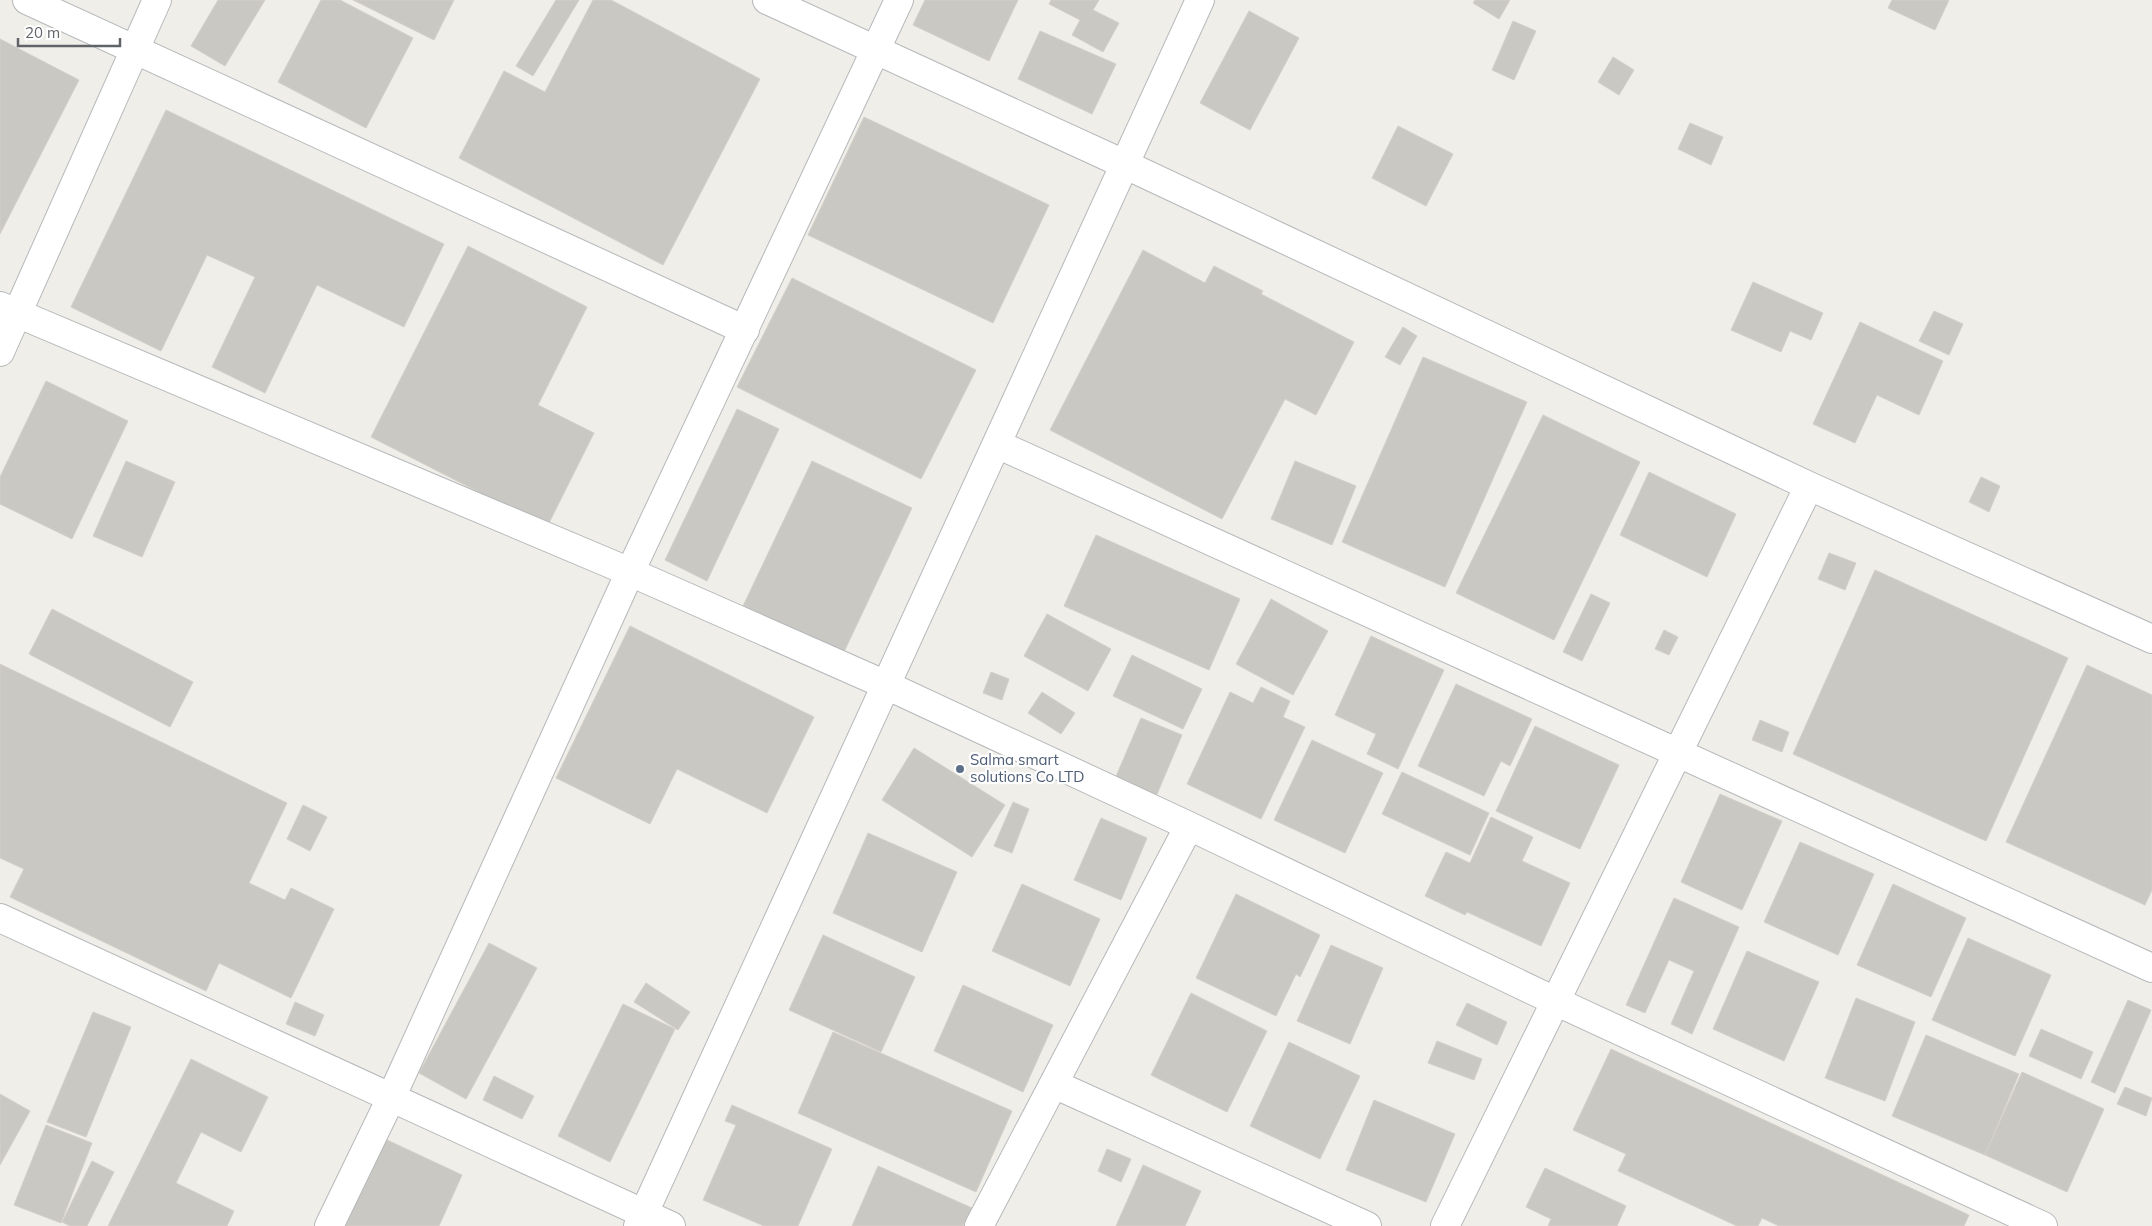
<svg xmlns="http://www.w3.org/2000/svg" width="2152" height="1226" viewBox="0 0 2152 1226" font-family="Mulish,sans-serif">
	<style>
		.building { fill: #c9c8c3; stroke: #d4d0c8 }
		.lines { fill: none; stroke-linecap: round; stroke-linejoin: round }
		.minor-casing { stroke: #b6b8bb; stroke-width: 30 }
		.minor { stroke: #fff; stroke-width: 28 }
		.service-dot { fill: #5c6f8a; stroke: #fff; stroke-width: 2 }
		.labels { text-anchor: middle; stroke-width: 4.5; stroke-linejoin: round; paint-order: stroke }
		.service-label { font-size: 15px; fill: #4e5e75; stroke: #fff; text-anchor: start }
	</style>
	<rect width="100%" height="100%" fill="#f0eee9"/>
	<path class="building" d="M218,0h47l-40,66 -34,-20z
		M321,0h19l73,38 -47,90 -88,-46z
		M353,0h101l-20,40z
		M556,0h23l-46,76 -17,-10z
		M593,0h18l149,79 -97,186 -204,-107 45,-87 41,21z
		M925,0h93l-29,61 -76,-36z
		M1051,0h48l-6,10 26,13 -16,29 -31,-17 8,-15 -31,-16z
		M1475,0h35l-11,19 -26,-16z
		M1892,0h57l-14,30 -47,-22z
		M1249,11l50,27 -49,92 -50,-27z
		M1513,21l23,10 -22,49 -22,-10z
		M1040,31l76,33 -24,50 -74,-35z
		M0,39l79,41 -79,154z
		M1613,57l21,13 -15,25 -21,-13z
		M166,110l278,134 -40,83 -87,-42 -52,108 -53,-26 43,-90 -48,-22 -46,96 -90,-44z
		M864,117l185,88 -56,118 -185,-88z
		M1690,123l33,14 -12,28 -33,-16z
		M1398,126l55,28 -27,52 -54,-28z
		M468,246l119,61 -49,98 56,28 -47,94 -176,-90z
		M1143,250l62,33 9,-17 49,25 -2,3 93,48 -38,73 -31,-16 -63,120 -172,-89z
		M792,278l184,92 -55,109 -184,-92z
		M1753,282l70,31 -12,27 -21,-9 -9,21 -50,-22z
		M1934,311l29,13 -14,31 -30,-14z
		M1860,322l83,39 -24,54 -42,-20 -22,48 -42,-19z
		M1403,327l14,9 -17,29 -15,-8z
		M1423,357l104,45 -82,185 -103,-45z
		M46,381l82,40 -56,118 -72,-35v-27z
		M737,409l42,20 -72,152 -42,-21z
		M1543,415l97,47 -86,178 -98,-47z
		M126,461l49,21 -33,75 -49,-21z
		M812,461l100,47 -69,146 -100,-48z
		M1295,461l61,25 -24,59 -61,-26z
		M1649,472l87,42 -29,63 -87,-42z
		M1981,477l19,9 -11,26 -20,-10z
		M1096,535l144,64 -31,71 -145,-64z
		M1829,553l27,10 -11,27 -27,-11z
		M1875,570l193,88 -82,183 -193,-87z
		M1591,594l19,9 -28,58 -19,-9z
		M1271,599l57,32 -35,64 -57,-31z
		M52,609l141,73 -23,45 -141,-73z
		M1047,614l64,35 -23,42 -64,-35z
		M630,626l184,91 -47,96 -90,-44 -27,55 -94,-46z
		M1664,630l14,7 -9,18 -14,-6z
		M1371,636l73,34 -46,99 -31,-15 9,-20 -41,-19z
		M1132,655l70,34 -19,40 -70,-33z
		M0,664l287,139 -38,80 36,17 6,-12 43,21 -43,89 -72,-35 -13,28 -196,-94 14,-28 -24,-11z
		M2087,665l65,30v195l-7,15 -139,-63z
		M991,672l18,7 -7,21 -19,-7z
		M1456,684l76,35 -22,47 -9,-5 -17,35 -66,-30z
		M1261,687l29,14 -7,16 22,10 -44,92 -74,-35 43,-92 23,11z
		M1042,692l33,21 -14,21 -33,-21z
		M1141,718l41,17 -27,64 -41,-18z
		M1760,720l29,12 -7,20 -30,-12z
		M1535,726l84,39 -39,84 -84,-38z
		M1312,740l71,33 -38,80 -71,-33z
		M914,748l91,57 -33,52 -90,-57z
		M1402,772l87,41 -19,42 -88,-41z
		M1720,794l62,27 -40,89 -61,-28z
		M1013,802l16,7 -17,44 -18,-7z
		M303,805l24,12 -17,34 -23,-12z
		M1491,817l42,20 -11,24 48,22 -29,63 -74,-34 -2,3 -40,-19 21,-44 24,11z
		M1101,818l46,20 -26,62 -47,-20z
		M868,833l89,39 -35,80 -89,-39z
		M1800,842l74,32 -36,81 -74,-33z
		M1022,884l78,35 -30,67 -78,-35z
		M1893,884l73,34 -35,79 -74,-32z
		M1236,894l84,41 -20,42 -4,-3 -20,42 -80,-38z
		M1674,898l65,29 -47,107 -21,-10 23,-53 -25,-11 -24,53 -19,-8z
		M823,935l92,42 -34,75 -92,-42z
		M1968,938l83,37 -36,81 -83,-36z
		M489,943l48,25 -71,131 -47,-26z
		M1331,945l52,23 -33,76 -53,-23z
		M1747,951l72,31 -35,79 -71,-32z
		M646,983l44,29 -12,18 -44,-28z
		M963,985l90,40 -30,67 -89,-41z
		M1191,993l76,38 -40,81 -76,-37z
		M1856,998l59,24 -30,79 -60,-23z
		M2128,1000l23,10 -36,83 -24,-11z
		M295,1002l29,13 -9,21 -29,-12z
		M1467,1003l40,19 -10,23 -41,-20z
		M623,1004l52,25 -65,133 -52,-26z
		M93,1012l38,15 -45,110 -39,-15z
		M2041,1029l52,23 -12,27 -52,-23z
		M833,1032l179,79 -36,81 -178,-79z
		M1926,1035l93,39 -34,81 -93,-39z
		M1437,1041l45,18 -8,21 -46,-17z
		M1289,1042l71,34 -40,83 -70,-33z
		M1611,1049l358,166 -5,11h-185l-17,-8 -4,8h-21l-119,-55 8,-17 -53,-24z
		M191,1059l77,38 -27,55 -40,-20 -25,51 58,28 -7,15h-119z
		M2022,1072l82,37 -37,83 -82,-37z
		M494,1076l40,20 -12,23 -39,-19z
		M2125,1087l27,11 -6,18 -29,-12z
		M0,1094l30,17 -30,54z
		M1374,1100l81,34 -29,68 -80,-32z
		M732,1105l100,44 -34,77h-34l-61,-26 33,-75 -11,-4z
		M46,1125l46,18 -31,80 -47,-18z
		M385,1139l77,36 -23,51h-94z
		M1107,1149l24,10 -10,23 -23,-11z
		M92,1161l22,11 -27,54h-17l-8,-4z
		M1143,1165l58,26 -16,35h-69z
		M878,1166l94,42 -9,18h-111z
		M1545,1168l81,38 -9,20h-69l3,-7 -25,-12z"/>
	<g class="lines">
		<defs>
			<path id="minor" d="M27,0l718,330
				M767,0l357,164 685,322 343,153
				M0,306l630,266 256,113 303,141 366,175 488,225
				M0,352l157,-352
				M997,444l1155,524
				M0,918l671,308
				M1054,1084l313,142
				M329,1226l62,-128 239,-526 269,-572
				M638,1226l562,-1226
				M979,1226l210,-400
				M1445,1226l364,-740"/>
		</defs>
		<use href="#minor" class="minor-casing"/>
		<use href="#minor" class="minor"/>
	</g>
	<circle class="service-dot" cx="960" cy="769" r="5"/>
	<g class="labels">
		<g class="service-label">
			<text x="970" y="765">Salma smart<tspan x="970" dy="17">solutions Co LTD</tspan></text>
		</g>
	</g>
	<path d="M18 38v8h102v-8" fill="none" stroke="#606367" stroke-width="2.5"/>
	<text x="25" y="38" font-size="15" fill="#606367" stroke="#ffffff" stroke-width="4" paint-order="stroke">20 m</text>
</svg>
